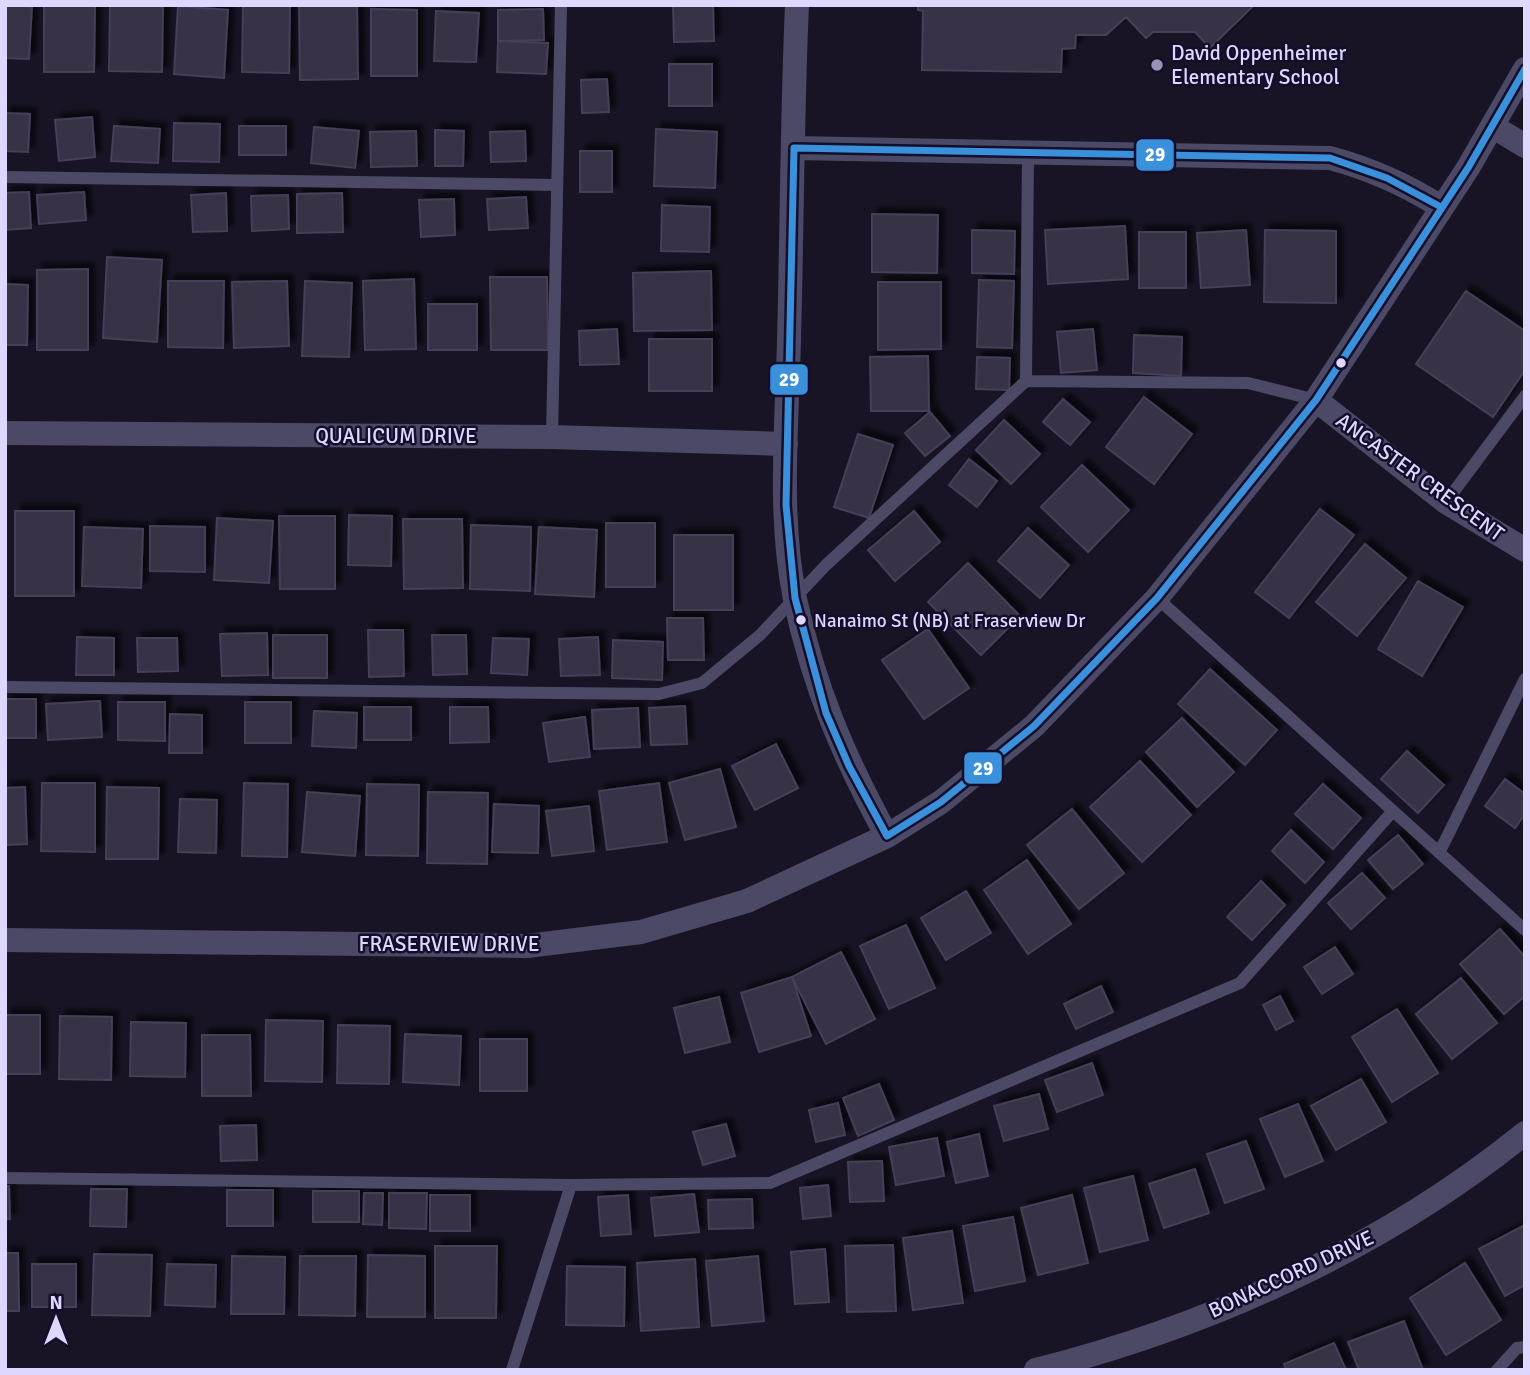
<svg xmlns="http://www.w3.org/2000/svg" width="1530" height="1375" viewBox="0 0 1530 1375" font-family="Signika,sans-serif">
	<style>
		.building { fill: #373246; stroke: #453f58; stroke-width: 2; filter: url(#shadow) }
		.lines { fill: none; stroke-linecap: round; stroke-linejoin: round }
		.lane { stroke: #4b4966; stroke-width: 12 }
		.street { stroke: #4b4966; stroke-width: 24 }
		.bus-1-casing { stroke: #140e2b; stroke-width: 12 }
		.bus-1 { stroke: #3a90db; stroke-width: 7 }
		.poi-dot { fill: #9993b3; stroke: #140e2b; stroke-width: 2.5 }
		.bus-dot { fill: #ded7ff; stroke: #140e2b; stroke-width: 2.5 }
		.labels { text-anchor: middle; stroke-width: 5; stroke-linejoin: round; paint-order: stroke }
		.bus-label { font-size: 19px; fill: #ded7ff; stroke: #140e2b; text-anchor: start }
		.poi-label { font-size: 21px; fill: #ded7ff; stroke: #140e2b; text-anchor: start }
		.street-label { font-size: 21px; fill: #ded7ff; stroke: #140e2b }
		.line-badge { stroke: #140e2b; stroke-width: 2.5 }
		.badge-label { font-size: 19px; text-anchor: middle; font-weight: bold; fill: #fff }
	</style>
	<defs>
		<filter id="shadow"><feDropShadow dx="6" dy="-6" stdDeviation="2" flood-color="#0009"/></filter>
	</defs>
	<rect width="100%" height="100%" fill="#181425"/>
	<path class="building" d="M5,5h27l-3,54 -24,-1z
		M44,5l51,1 -1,66h-50z
		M110,5h53l-1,67 -53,-1z
		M243,5h47l-1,68 -47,-1z
		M299,5h58l1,74 -58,1z
		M673,5h40l1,36 -40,1z
		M918,5h336l-44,43 -15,-16h-42l-7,6 -20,-21 -20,18h-30l-1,13 -13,1 -1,23 -139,-2 1,-59 -5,-1z
		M178,6l50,4 -4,68 -50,-4z
		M371,9l46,1v66h-46z
		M543,9l1,31 -46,1v-31z
		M436,11l43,2 -3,49 -42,-1z
		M498,41l50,2 -2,31 -49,-2z
		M669,64h43v42h-43z
		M607,79l2,33 -27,1 -1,-33z
		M5,113l25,1 -2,38 -23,-1z
		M92,117l3,40 -36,4 -4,-41z
		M174,123l46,1 -1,38 -46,-1z
		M114,126l46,3 -2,34 -47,-2z
		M239,126h47v29h-47z
		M314,127l45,4 -4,37 -44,-5z
		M656,129l61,3 -2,56 -61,-2z
		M435,130l29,1 -1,35h-28z
		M416,131l1,35 -46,1 -1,-35z
		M525,131l1,30 -35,1 -1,-30z
		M580,151h32v41h-32z
		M29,192l2,36 -26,2v-37z
		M84,192l2,28 -47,4 -2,-29z
		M226,193l1,38 -34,1 -2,-37z
		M342,193l1,39 -46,1v-39z
		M288,195l1,34 -37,2 -1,-35z
		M526,197l2,31 -39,2 -2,-31z
		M454,199l1,36 -34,2 -2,-37z
		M662,205l48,2 -1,45 -48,-1z
		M872,214l66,1 -1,58 -65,-1z
		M1125,226l3,53 -80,5 -3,-54z
		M972,230l43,1 -1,43 -42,-1z
		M1246,230l4,55 -49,3 -4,-55z
		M1265,230l71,1v72l-72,-1z
		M1139,232h47v56h-47z
		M107,257l55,3 -5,82 -54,-4z
		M88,269v81h-51v-80z
		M711,271l1,59 -78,1 -1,-58z
		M490,277h57l1,73h-57z
		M414,279l2,70 -51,1 -2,-69z
		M979,280l35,1 -2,67 -35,-1z
		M168,281h56l-1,67 -55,-1z
		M287,281l2,65 -55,2 -2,-66z
		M305,281l47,2 -3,74 -47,-1z
		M878,282h63v67l-63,1z
		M5,284l23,1 -1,60h-22z
		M1466,291l59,40v39l-32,47 -77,-53z
		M428,304h49v46h-49z
		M617,329l2,35 -39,1 -1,-34z
		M1093,329l4,41 -36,3 -4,-41z
		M1134,335l48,2 -1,39 -48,-3z
		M649,339h63v52h-63z
		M928,356l1,55h-58l-1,-54z
		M977,357l33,1 -1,32 -33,-1z
		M1144,397l48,37 -38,50 -48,-37z
		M1063,399l27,23 -20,23 -27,-23z
		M930,412l20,24 -25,20 -20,-23z
		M1004,420l36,34 -29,30 -35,-34z
		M858,434l35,11 -24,73 -35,-11z
		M969,459l28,22 -20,26 -28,-22z
		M1082,465l47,45 -41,42 -47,-45z
		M1320,509l34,26 -65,83 -34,-26z
		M15,511h59v85h-59z
		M914,511l26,31 -45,39 -27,-31z
		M349,515l43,1 -1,50 -43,-1z
		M279,516h56v73h-55z
		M217,518l56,3 -4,62 -55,-3z
		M403,519h59l1,69 -59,1z
		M606,523h49v64h-49z
		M471,525l60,2 -1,64 -60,-2z
		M150,526l55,1v45l-55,-1z
		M84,527l59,2 -2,59 -59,-2z
		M539,527l58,3 -3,67 -59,-3z
		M1028,528l41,37 -29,33 -42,-37z
		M674,535h59v75h-59z
		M1365,544l41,34 -49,58 -41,-34z
		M968,563l52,53 -39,39 -53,-53z
		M1418,581l45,26 -41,69 -44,-27z
		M667,618h36l1,42h-36z
		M928,629l41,59 -45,31 -42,-59z
		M368,630h35l1,46 -35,1z
		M267,633l1,42 -46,1 -2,-42z
		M273,635h54v43h-54z
		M432,635h34l1,39 -34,1z
		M77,637l37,1v37h-38z
		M598,637l2,38 -39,1 -2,-37z
		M137,638h40l1,33 -40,1z
		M493,638l36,1 -2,36 -36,-2z
		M613,640l50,2 -1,38 -50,-2z
		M1210,669l67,61 -32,35 -67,-61z
		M5,699h31v39h-31z
		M100,701l2,36 -54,3 -2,-36z
		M118,702h47v39l-47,-1z
		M245,702h46v41h-46z
		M685,706l2,38 -36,1 -2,-37z
		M364,707h47v33h-47z
		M450,707h38l1,35 -39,1z
		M638,708l2,39 -46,2 -2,-39z
		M314,711l43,2 -1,35 -44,-2z
		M170,714l32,1v38h-33z
		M585,717l5,40 -41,5 -6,-39z
		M1182,718l52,54 -37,35 -51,-55z
		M776,744l22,44 -43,22 -23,-44z
		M1407,751l37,34 -26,28 -37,-34z
		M1140,761l51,54 -49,47 -52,-55z
		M720,769l16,58 -51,13 -16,-57z
		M1505,779l20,15v20l-10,14 -30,-22z
		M42,783h53v69l-54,-1z
		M244,783l44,1 -1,73 -45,-1z
		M659,783l8,59 -60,8 -8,-59z
		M367,784l52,1 -1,71 -52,-1z
		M1323,784l38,34 -28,31 -38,-35z
		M25,787l2,57 -22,1v-57z
		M107,787l52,1 -1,71h-52z
		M307,792l53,4 -5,60 -53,-4z
		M428,792l60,1 -1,71 -60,-1z
		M180,799l37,1 -1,53 -38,-1z
		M494,804l45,2 -1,47 -46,-1z
		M589,806l5,45 -42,5 -6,-45z
		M1072,809l52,64 -45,36 -52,-64z
		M1291,830l33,32 -19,21 -33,-32z
		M1398,835l25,29 -30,25 -25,-29z
		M1027,860l44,64 -43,30 -44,-64z
		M1362,873l23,25 -34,31 -23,-26z
		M1261,881l24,24 -33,35 -25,-23z
		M966,891l25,42 -45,27 -25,-42z
		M906,925l29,63 -46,21 -29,-63z
		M1500,929l25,28v39l-21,18 -44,-50z
		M1335,947l18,27 -31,20 -18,-27z
		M841,952l34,67 -49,25 -34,-67z
		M792,977l19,59 -52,16 -18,-59z
		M1461,978l36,45 -45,36 -36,-45z
		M1101,986l12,26 -37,17 -12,-25z
		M1280,996l13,25 -17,9 -13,-25z
		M719,997l11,45 -45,11 -11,-45z
		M1397,1009l41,64 -46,29 -40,-65z
		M5,1015h35v59h-35z
		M60,1016l52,1 -1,63 -52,-1z
		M266,1020l57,1 -1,61 -57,-1z
		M131,1022l55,1 -1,54 -55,-1z
		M338,1025l52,1 -1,58 -52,-1z
		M405,1034l56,2 -2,49 -56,-3z
		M202,1035h48l1,61h-49z
		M480,1039h47v52h-47z
		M1092,1063l11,32 -46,17 -12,-32z
		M1361,1079l25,43 -50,28 -25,-44z
		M879,1084l15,36 -36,16 -15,-38z
		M1039,1094l9,35 -44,12 -10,-35z
		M838,1103l7,32 -29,7 -7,-32z
		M1298,1104l25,57 -38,16 -25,-58z
		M726,1124l9,32 -32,9 -10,-33z
		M256,1125l1,35 -36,1 -1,-35z
		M979,1134l9,42 -32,7 -9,-41z
		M937,1138l7,38 -48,9 -7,-38z
		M1246,1141l18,48 -39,14 -18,-49z
		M882,1161l2,40 -34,1 -2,-40z
		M1195,1169l14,44 -45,15 -15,-44z
		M1133,1176l15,64 -48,12 -16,-64z
		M828,1185l3,31 -28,3 -3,-31z
		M5,1186h4l1,33h-5z
		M91,1189h36l-1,38 -36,-1z
		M227,1190h46v36h-46z
		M313,1191h46v31h-46z
		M364,1193h19l-1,32 -19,-1z
		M389,1193h38l-1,36 -37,-1z
		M694,1194l5,38 -44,4 -4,-38z
		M430,1195h40v36h-40z
		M628,1195l3,39 -30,2 -3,-39z
		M1072,1195l16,68 -50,12 -17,-67z
		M752,1199l1,29 -44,1 -1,-29z
		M1013,1217l12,64 -50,10 -12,-65z
		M1525,1225v60l-20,11 -26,-47z
		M952,1231l11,72 -50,7 -10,-72z
		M893,1245l3,66 -49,1 -2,-66z
		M435,1246h62l-1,72h-61z
		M825,1249l4,53 -34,2 -4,-52z
		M5,1253h13l1,58h-14z
		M94,1254l58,1 -2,61 -58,-1z
		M368,1255l57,1v61h-58z
		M232,1256l53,1 -1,57h-53z
		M300,1256h56l-1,60 -56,-1z
		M758,1256l6,65 -52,5 -6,-65z
		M695,1259l4,68 -58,4 -4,-68z
		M1465,1263l36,57 -55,35 -36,-57z
		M32,1264h44v43h-44z
		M167,1264l49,1 -1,42 -50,-2z
		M567,1266l58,1 -1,59 -58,-1z
		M1404,1321l19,49h-64l-11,-28z
		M1334,1343l12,27h-60l-2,-6z"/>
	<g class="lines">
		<path class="lane" d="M5,177l552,8
			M1026,381l2,-228
			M552,437l9,-432
			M1446,502l79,-106
			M1157,598l368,332
			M5,687l654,7 43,-11 58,-48 66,-70 200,-184 222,2 68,17
			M1440,851l85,-172
			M5,1178l566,7 199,-2 470,-200 153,-172
			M512,1370l59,-185
			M1497,1370l20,-22 8,-1"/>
		<path class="street" d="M797,5c-5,112 -5,223 -8,335 -2,85 -11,175 6,259 19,89 49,158 92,237
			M1492,126l33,20
			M794,148l536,10c41,11 75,26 111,49
			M1316,400l130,102 79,48
			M5,433l547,4 234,7
			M5,940l522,6 114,-14 106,-31 140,-65 54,-34 93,-76 123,-128 159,-198 152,-232 57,-99
			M1036,1370c174,-44 349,-123 489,-237"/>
		<defs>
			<path id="bus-1" d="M1441,207l-54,-29 -57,-20 -536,-10 -8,357 9,93 31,115 23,53 38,70 54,-34 93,-76 123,-128 159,-198 152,-232 57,-99"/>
		</defs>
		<use href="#bus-1" class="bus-1-casing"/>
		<use href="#bus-1" class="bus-1"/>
	</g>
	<circle class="poi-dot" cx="1157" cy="65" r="7"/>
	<g class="bus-dot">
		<circle cx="1341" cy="363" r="6"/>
		<circle cx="801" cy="620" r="6"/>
	</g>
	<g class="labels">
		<g class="bus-label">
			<text x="814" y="627">Nanaimo St (NB) at Fraserview Dr</text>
		</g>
		<g class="poi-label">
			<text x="1171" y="60">David Oppenheimer<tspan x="1171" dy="24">Elementary School</tspan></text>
		</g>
		<g class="street-label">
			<text x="396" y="443">QUALICUM DRIVE</text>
			<text transform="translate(1420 477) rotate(36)" y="7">ANCASTER CRESCENT</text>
			<text x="449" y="951">FRASERVIEW DRIVE</text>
			<text transform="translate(1291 1274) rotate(-25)" y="7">BONACCORD DRIVE</text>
		</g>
	</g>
	<g class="line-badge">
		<rect x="1135" y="138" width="40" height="34" rx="7" fill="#3a90db"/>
		<rect x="769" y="363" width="40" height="33" rx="7" fill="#3a90db"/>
		<rect x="963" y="751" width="40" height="34" rx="7" fill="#3a90db"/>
	</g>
	<g class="badge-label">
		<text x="1155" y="161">29</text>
		<text x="789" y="386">29</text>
		<text x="983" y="775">29</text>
	</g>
	<rect width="1530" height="1375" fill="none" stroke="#ded7ff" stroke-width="14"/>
	<g transform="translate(56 1319)" stroke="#140e2b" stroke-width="5" paint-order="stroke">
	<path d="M0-5L12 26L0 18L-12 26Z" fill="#ded7ff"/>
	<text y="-10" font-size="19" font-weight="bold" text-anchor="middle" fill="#ded7ff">N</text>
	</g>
</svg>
